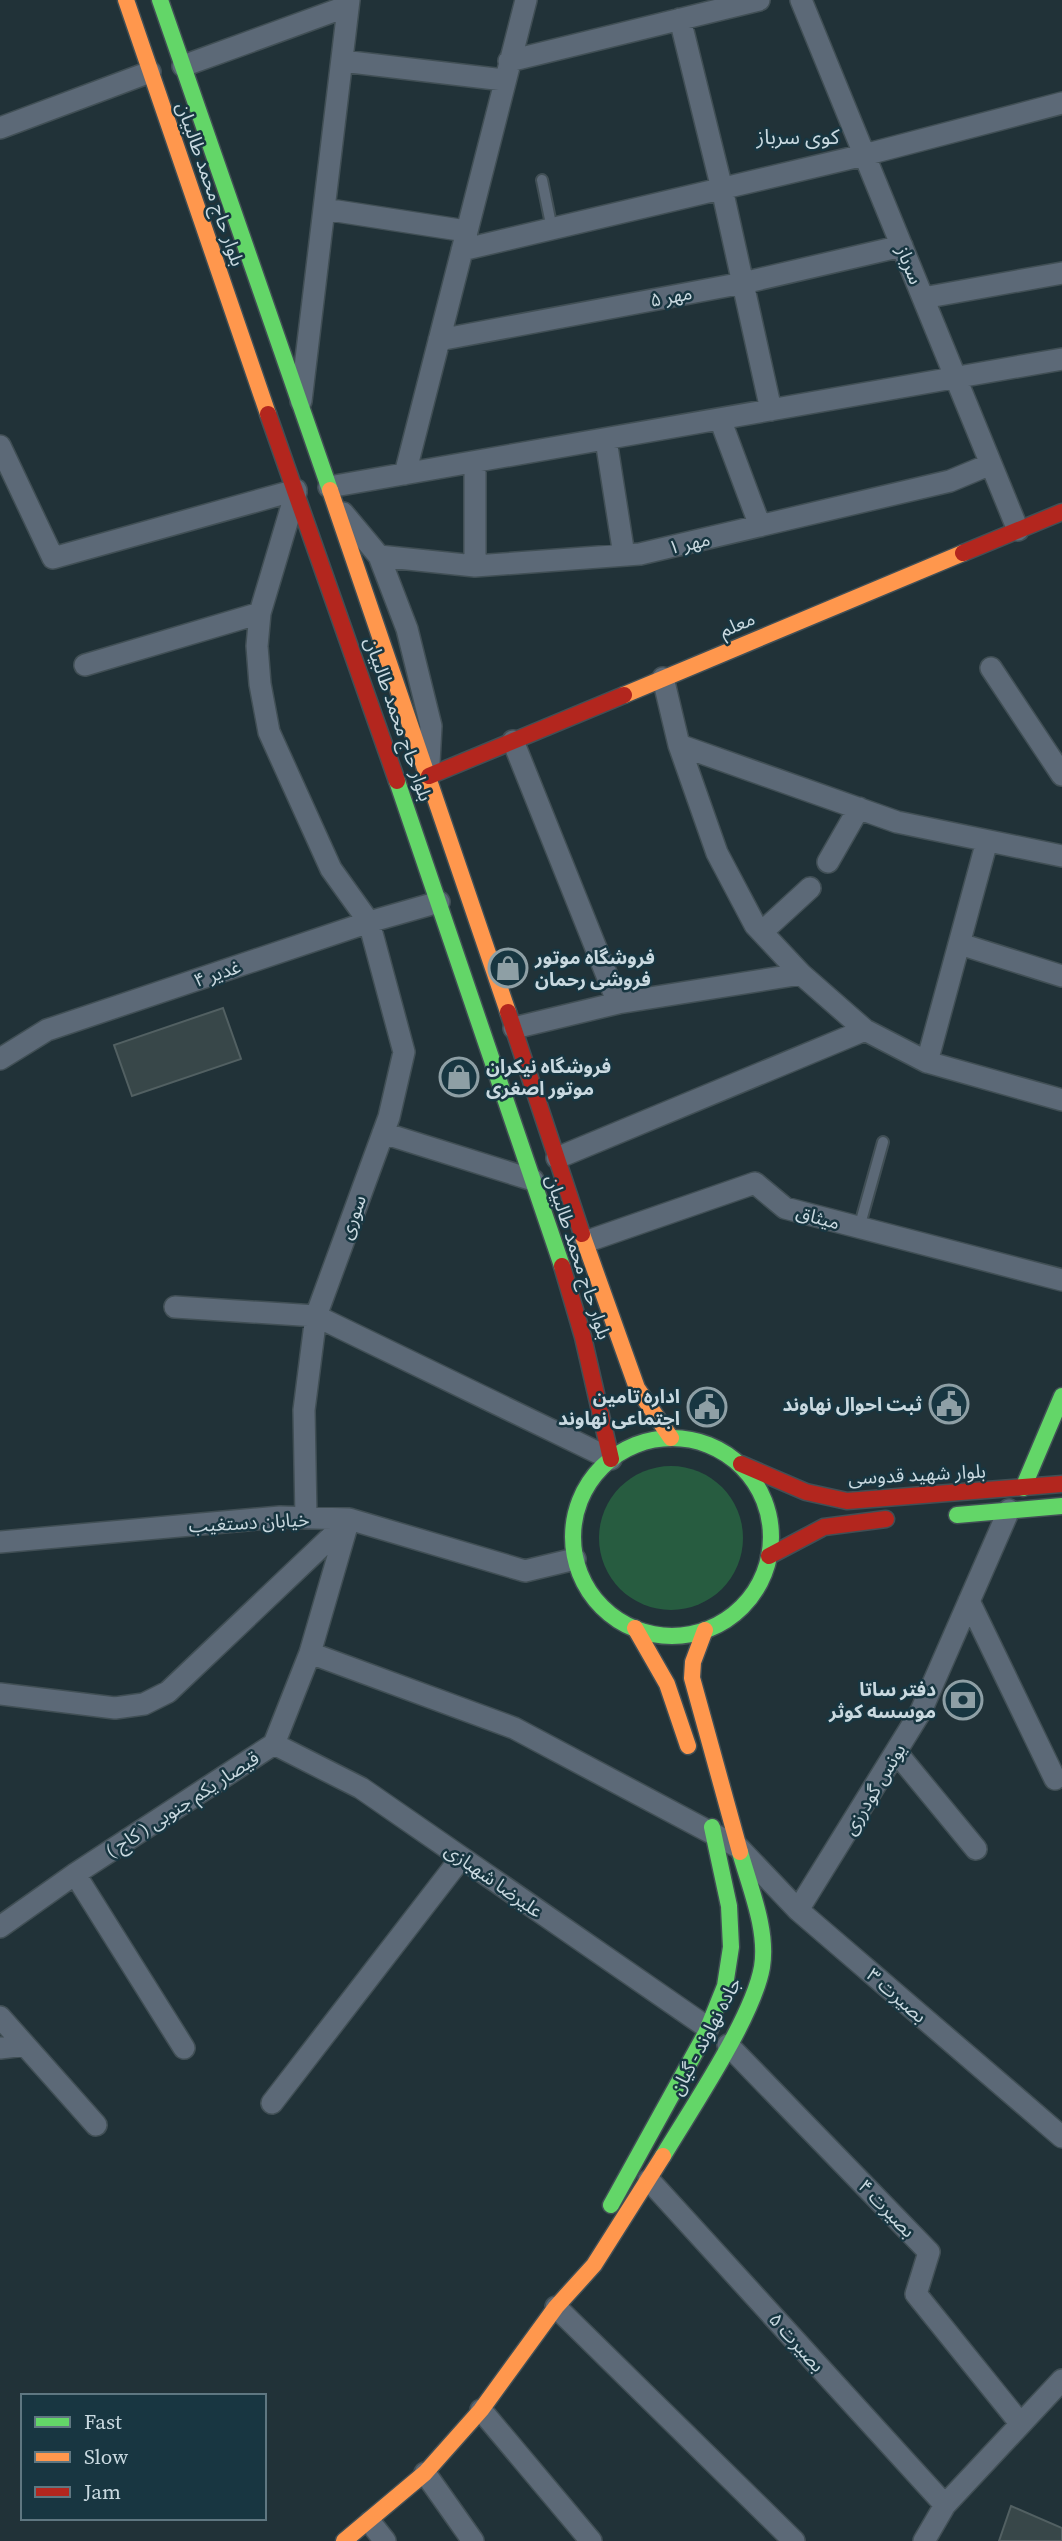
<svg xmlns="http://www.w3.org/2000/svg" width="1062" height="2541" viewBox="0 0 1062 2541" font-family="'Source Serif 4','Noto Sans Arabic',serif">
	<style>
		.green { fill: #275c40 }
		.building { fill: #384749; stroke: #526062; stroke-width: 2 }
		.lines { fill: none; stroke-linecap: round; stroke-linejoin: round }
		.lane-casing { stroke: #414f55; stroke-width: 14 }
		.street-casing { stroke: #414f55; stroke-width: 24 }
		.fast-casing { stroke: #414f55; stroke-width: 19 }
		.slow-casing { stroke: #414f55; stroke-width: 19 }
		.jam-casing { stroke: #414f55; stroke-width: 19 }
		.lane { stroke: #5c6977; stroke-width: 10 }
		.street { stroke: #5c6977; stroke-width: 21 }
		.fast { stroke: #63d668; stroke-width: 16 }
		.slow { stroke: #ff974d; stroke-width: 16 }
		.jam { stroke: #b3261e; stroke-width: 16 }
		.labels { text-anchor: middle; stroke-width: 5; stroke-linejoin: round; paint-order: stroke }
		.street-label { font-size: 19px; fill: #c9d9e0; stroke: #183641 }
		.poi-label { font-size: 19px; font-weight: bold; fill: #c9d9e0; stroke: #183641; text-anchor: end }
		.neighbourhood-label { font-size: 21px; fill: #c9d9e0; stroke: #183641 }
	</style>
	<rect width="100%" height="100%" fill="#213238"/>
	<path class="green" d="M599 1538a72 72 0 1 1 144 0a72 72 0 1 1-144 0Z"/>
	<path class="building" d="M223,1008l18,51 -109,37 -18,-51z
		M1011,2506l51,22v13h-63z"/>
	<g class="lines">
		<defs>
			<path id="lane" d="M542,180l10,49
				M859,1228l24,-86"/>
			<path id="street" d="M801,0l217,530
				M680,19l42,170 49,221
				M342,61l162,19
				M509,61l250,-61
				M183,66l165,-60
				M0,128l150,-56
				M324,209l142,22
				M462,250l402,-95 198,-52
				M923,298l139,-25
				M439,340l304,-57 159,-37
				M301,401l48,-401
				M720,419l40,107
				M606,440l18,115
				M0,446l53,112 243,-68
				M405,474l121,-474
				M329,487l733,-128
				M296,492l-36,121 -3,33 3,38 9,48 62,137 38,53 35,130 -15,65 -73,199 -12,94 2,108
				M343,513l36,43 28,73 24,97 -2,37
				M379,556l96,10 165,-12 310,-73 41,-17
				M475,566v-104
				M85,665l175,-52
				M991,668l71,107
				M663,678l16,67 38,108 38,72 46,49 64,56 62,32 135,38
				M513,741l105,262
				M679,745l218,77 165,34
				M828,862l31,-54
				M762,932l48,-44
				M960,944l102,32
				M514,1028l104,-25 183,-29
				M0,1059l47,-29 322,-108 70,-20
				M927,1062l60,-221
				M383,1133l150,47
				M557,1158l308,-128
				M585,1242l170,-59 30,25 277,72
				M175,1307l141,9 295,143
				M0,1542l280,-25 69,2 176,52 50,-12
				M969,1601l86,178
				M310,1653l204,75 224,119 60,63 264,227
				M0,1694l115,14 29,-4 24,-12 180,-171
				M274,1744l87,44 347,240
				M896,1752l80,97
				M75,1874l109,174
				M798,1910l123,-199 88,-201
				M0,1927l75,-53 199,-130 36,-91 39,-134
				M0,2017l96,108
				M728,2045l201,207 -13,42 104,129
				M0,2048l25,-3
				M272,2103l189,-245
				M649,2180l296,325
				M556,2307l238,234
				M481,2410l110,131
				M425,2473l48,68
				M370,2522l15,19
				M924,2541l21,-36 117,-125"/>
			<path id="fast" d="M160,0l170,490
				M397,781l165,485
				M573 1537a99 99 0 1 1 198 0a99 99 0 1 1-198 0Z
				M1023,1488l39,-92
				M957,1515l105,-9
				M663,2156c28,-47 90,-138 99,-189 6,-37 -12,-79 -22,-115
				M611,2205l95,-172 19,-47 6,-39 -2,-41 -17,-79"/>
			<path id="slow" d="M126,0l142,414
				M330,490l178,522
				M624,695l339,-142
				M582,1234l55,154 34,50
				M635,1628l32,56 21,62
				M705,1630l-12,32 -1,16 48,174
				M344,2541l81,-68 56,-63 75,-103 38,-42 69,-109"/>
			<path id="jam" d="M268,414l129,367
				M963,553l99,-41
				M429,776l195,-81
				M508,1012l74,222
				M562,1266l21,71 28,122
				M741,1464l65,28 41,9 215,-17
				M769,1556l55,-29 62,-8"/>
		</defs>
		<use href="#lane" class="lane-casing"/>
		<use href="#street" class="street-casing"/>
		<use href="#fast" class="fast-casing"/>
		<use href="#slow" class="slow-casing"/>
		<use href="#jam" class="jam-casing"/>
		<use href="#lane" class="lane"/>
		<use href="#street" class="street"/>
		<use href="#fast" class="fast"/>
		<use href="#slow" class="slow"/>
		<use href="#jam" class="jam"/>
	</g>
	<defs>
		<symbol id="shop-ring" viewBox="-11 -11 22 22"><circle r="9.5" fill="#183641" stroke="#8e9fa5" stroke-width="1.5"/><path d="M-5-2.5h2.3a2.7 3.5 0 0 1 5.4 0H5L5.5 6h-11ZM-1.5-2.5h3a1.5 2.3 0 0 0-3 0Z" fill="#8e9fa5"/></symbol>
		<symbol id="civic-ring" viewBox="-11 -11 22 22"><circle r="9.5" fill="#183641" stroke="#8e9fa5" stroke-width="1.5"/><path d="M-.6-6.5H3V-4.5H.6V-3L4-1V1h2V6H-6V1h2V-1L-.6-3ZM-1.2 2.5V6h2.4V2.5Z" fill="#8e9fa5"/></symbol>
		<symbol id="bank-ring" viewBox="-11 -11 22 22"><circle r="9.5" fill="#183641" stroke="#8e9fa5" stroke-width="1.5"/><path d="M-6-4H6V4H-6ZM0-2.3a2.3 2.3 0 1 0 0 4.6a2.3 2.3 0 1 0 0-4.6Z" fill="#8e9fa5"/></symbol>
	</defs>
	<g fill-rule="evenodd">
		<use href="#shop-ring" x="486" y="946" width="44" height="44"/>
		<use href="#shop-ring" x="437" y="1055" width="44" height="44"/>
		<use href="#civic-ring" x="927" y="1382" width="44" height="44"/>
		<use href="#civic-ring" x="685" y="1385" width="44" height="44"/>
		<use href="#bank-ring" x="941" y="1678" width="44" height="44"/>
	</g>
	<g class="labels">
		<g class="street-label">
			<text transform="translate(211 184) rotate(71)" y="7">بلوار حاج محمد طالبیان</text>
			<text transform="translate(910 265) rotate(68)" y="7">سرباز</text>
			<text transform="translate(671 296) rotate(-11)" y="7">مهر ۵</text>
			<text transform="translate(689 543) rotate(-13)" y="7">مهر ۱</text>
			<text transform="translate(737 624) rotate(-23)" y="7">معلم</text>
			<text transform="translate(399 719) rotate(71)" y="7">بلوار حاج محمد طالبیان</text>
			<text transform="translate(217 973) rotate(-19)" y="7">غدیر ۴</text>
			<text transform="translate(352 1217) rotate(-70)" y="7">سوری</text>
			<text transform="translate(818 1217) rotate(15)" y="7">میثاق</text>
			<text transform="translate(579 1257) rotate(72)" y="7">بلوار حاج محمد طالبیان</text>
			<text transform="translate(917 1474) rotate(-3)" y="7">بلوار شهید قدوسی</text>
			<text transform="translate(249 1522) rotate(-3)" y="7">خیابان دستغیب</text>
			<text transform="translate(874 1789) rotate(-59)" y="7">یونس گودرزی</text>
			<text transform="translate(182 1804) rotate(-33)" y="7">قیصار یکم جنوبی ( کاج )</text>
			<text transform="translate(494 1880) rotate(35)" y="7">علیرضا شهبازی</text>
			<text transform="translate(897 1995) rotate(41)" y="7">بصیرت ۳</text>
			<text transform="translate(705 2036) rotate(-62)" y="7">جاده نهاوند - گیان</text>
			<text transform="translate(887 2208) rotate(46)" y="7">بصیرت ۴</text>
			<text transform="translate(797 2342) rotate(48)" y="7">بصیرت ۵</text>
		</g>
		<g class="poi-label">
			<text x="535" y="964" text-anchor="start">فروشگاه موتور<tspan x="535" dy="22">فروشی رحمان</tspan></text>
			<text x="486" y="1073" text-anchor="start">فروشگاه نیکران<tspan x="486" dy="22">موتور اصغری</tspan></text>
			<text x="680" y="1403">اداره تامین<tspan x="680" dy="22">اجتماعی نهاوند</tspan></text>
			<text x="922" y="1411">ثبت احوال نهاوند</text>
			<text x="936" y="1696">دفتر ساتا<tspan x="936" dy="22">موسسه کوثر</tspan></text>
		</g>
		<g class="neighbourhood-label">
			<text x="798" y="144">کوی سرباز</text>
		</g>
	</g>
	<rect x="21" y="2394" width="245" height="126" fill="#183641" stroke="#5f7781" stroke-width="2"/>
	<rect x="35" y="2417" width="35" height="10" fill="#63d668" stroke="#5f7781" stroke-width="2"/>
	<text x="84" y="2429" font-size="21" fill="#c9d9e0">Fast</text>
	<rect x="35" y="2452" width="35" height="10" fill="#ff974d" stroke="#5f7781" stroke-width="2"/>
	<text x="84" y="2464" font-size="21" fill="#c9d9e0">Slow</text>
	<rect x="35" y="2487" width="35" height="10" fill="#b3261e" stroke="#5f7781" stroke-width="2"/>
	<text x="84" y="2499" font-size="21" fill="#c9d9e0">Jam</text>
</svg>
